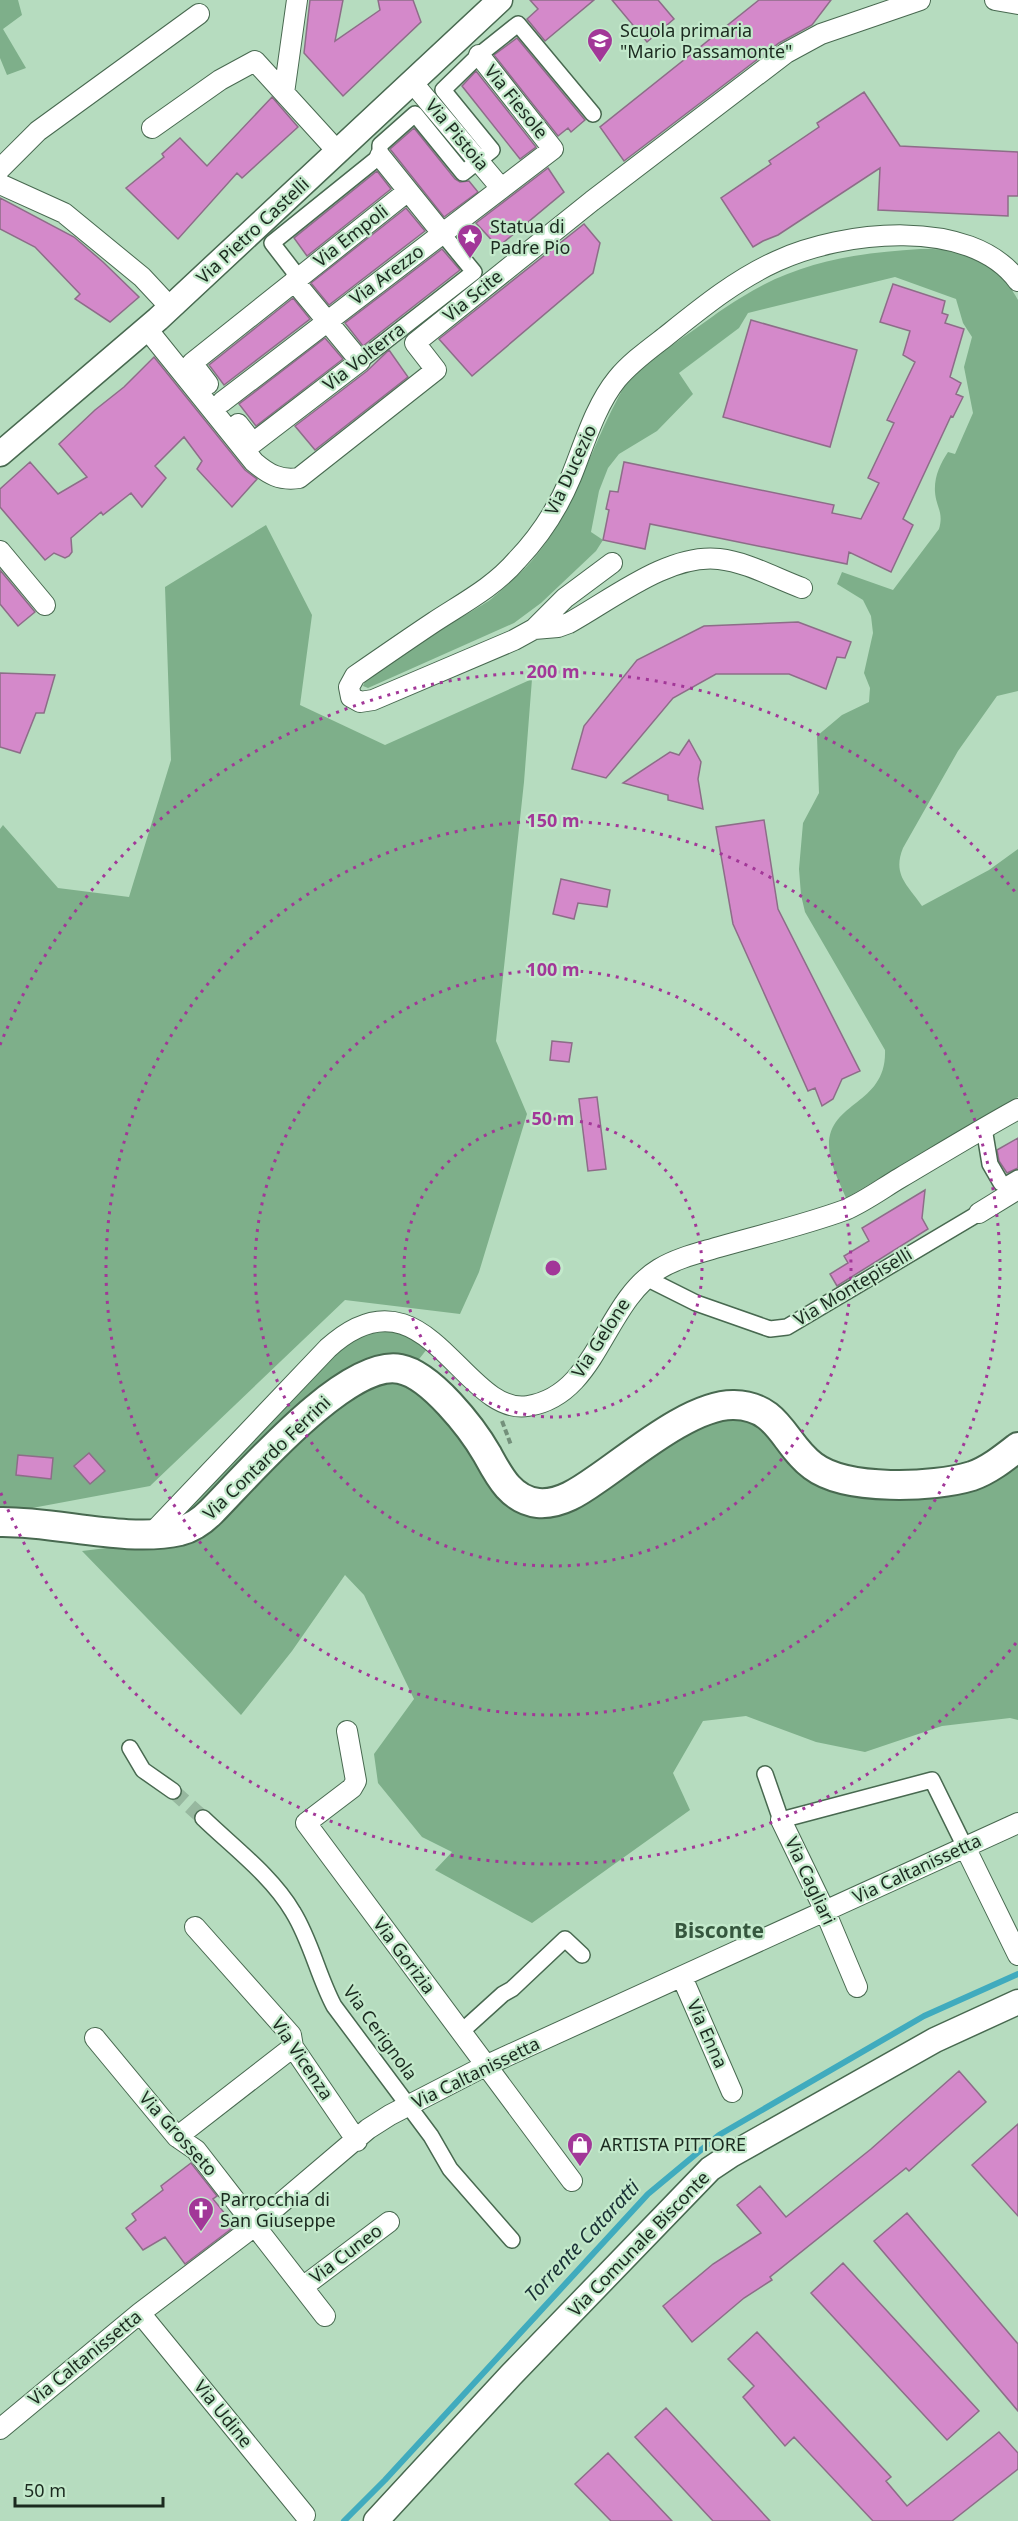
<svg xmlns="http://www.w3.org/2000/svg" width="1018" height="2521" viewBox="0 0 1018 2521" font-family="'Noto Sans',sans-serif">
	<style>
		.green { fill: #7eaf8a }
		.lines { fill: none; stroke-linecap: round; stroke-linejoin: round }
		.stream { stroke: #40abbe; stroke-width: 6 }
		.building { fill: #d489ca; stroke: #8d6d88; stroke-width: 1.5 }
		.pedestrian-tunnel { stroke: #97b89f; stroke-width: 15; stroke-dasharray: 15 8; stroke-linecap: butt }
		.pedestrian-casing { stroke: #486950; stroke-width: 18 }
		.minor-casing { stroke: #486950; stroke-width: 22 }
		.tertiary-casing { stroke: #486950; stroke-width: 27 }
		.secondary-casing { stroke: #486950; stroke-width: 32 }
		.path { stroke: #74907b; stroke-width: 4; stroke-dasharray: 6 3; stroke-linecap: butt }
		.pedestrian { stroke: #fff; stroke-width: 15 }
		.minor { stroke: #fff; stroke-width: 20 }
		.tertiary { stroke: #fff; stroke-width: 24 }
		.secondary { stroke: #fff; stroke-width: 28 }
		.ring { fill: none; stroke: #a23798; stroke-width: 3; stroke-dasharray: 3 6 }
		.labels { text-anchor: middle; stroke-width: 4.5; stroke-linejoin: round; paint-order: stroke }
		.poi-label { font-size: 18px; fill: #1b2a1f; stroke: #c3e9cb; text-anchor: start }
		.street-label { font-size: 18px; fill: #1b2a1f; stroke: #c3e9cb }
		.water-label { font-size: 20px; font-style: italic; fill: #1a3136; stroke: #c3e9cb }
		.quarter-label { font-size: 21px; font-weight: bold; fill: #36573e; stroke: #c3e9cb }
		.centre { fill: #a23798; stroke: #c3e9cb; stroke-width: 3 }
		.ring-label { font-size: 18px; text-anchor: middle; font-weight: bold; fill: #a23798; stroke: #c3e9cb; stroke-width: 4.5; stroke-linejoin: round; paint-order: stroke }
	</style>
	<rect width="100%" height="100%" fill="#b6dcbf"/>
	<path class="green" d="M0,0h18l4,15 -19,14 23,39 -19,7 -7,-17z
		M920,249c46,-1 75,9 98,51v391l-21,5 -39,55 -55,97c-11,27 5,37 19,58l67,-36 29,-21v248l-172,101c-7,-17 -17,-35 -17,-53 0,-44 58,-40 56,-95l-80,-138 -4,-17 -2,-26 4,-46 16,-30 -2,-57 25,-21 27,-13 1,-14 -6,-15 9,-40 -2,-17 -8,-16 -26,-16 5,-12 51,18 46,-61c5,-17 -3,-22 -4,-37 -1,-15 5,-28 13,-40l7,2 18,-41 -9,-46 8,-30 -9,-14 -7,-24 -61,-22 -147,36 -9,15 -60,45 14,21 -36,37 -38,23 -11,14 -9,23 -8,41 12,8 -7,11 -55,52 -27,20 -146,65 -5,-2c5,-16 106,-72 127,-86 9,-7 18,-16 27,-24 53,-49 69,-119 102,-180 14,-26 40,-41 63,-58 20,-13 39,-29 60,-41 55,-35 114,-44 178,-48z
		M266,525l46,90 -12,90 85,40 147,-66 -8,103 -28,259 31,73 -48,158 -19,42 -115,-14 -195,186 -150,28v-685l3,-4 55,63 71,9 42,-137 -6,-173z
		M381,1330c19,2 31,7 46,19l-11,14 -12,-5 -228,163 158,-166 30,-22z
		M410,1381c20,21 43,43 60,66 24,36 23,71 77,70l123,-79 47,-22 38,6 72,67 28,6 163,-36v261l-8,-2 -68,8 -77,26 -49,-10 -70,-26 -43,5 -30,52 17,37 -158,113 -97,-53 17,-18 -30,-15 -44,-54 -4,-29 40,-55 -50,-104 -19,-20 -53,76 -51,64 -159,-164 82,-10 140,-111 67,-48z"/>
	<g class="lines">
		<path class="stream" d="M344,2521l41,-41 263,-286 71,-59 205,-119 94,-42"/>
	</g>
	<path class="building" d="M310,0h33l-8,41 45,-31 -2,-10h35l8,22 -78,74 -39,-43z
		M530,0h64l-49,41 -18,-22 11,-10z
		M612,0h46l16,19 -27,23z
		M759,0h72l-19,25 -33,18 -155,118 -24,-34z
		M517,38l68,82 -14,12 -3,-4 -10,8 -64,-81z
		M476,71l60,76 -16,12 -58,-73z
		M864,92l36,54 118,6v44h-10v20l-130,-6 2,-42 -102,67 -15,6 -10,6 -32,-49 50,-34 -2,-3 50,-34 -2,-4z
		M272,97l26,30 -56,51 -5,-5 -59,66 -52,-51 38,-31 -2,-3 18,-16 27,28z
		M414,128l41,51 5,3 9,-1 9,11 -34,25 -54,-68z
		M548,168l16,24 -66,55 -22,-24z
		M377,171l14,18 -84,67 -13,-18z
		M0,198l74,39 29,25 36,35 -29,25 -35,-23 5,-5 -45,-47 -35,-18z
		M406,208l19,23 -96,74 -18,-22z
		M584,224l16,19 -7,30 -121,103 -33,-37z
		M442,249l18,21 -97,76 -18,-23z
		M893,284l52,17 -3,12 6,2 -3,8 19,6 -14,48 11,6 -5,11 7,3 -10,20 -2,-1 -48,103 10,6 -22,47 -42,-20 -2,12 -197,-40 -5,25 -42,-9 6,-30 -3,-1 4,-18 8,1 6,-30 210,43 -2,8 29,6 18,-36 -11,-5 26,-55 -7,-3 28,-58 -12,-7 7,-24 -30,-9z
		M293,298l17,21 -86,66 -15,-20z
		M751,320l106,30 -27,97 -107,-30z
		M325,338l18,21 -87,67 -17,-22z
		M389,350l19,27 -93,73 -20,-24 72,-55z
		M154,357l91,113 12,9 -25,28 -35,-38 5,-8 -18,-24 -29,29 11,12 -24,29 -11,-14 -28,22 -2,-3 -30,26 1,14 -3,4 -4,2 -11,-5 -9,7 -45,-53v-18l30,-27 28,32 29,-17 -28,-33 36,-34 29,-23z
		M0,570l35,42 -17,14 -18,-22z
		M798,622l53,20 -6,16 -8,-1 -11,32 -37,-15h-73l-43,24 -67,80 -34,-9 12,-43 53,-66 67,-34z
		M0,673l55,2 -11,38h-8l-16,40 -20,-6z
		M689,740l12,22 -3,17 5,30 -35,-9v-5l-45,-12 47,-31 9,3z
		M764,820l14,89 82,162 -18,8 -9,20 -11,7 -7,-18 -7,3 -75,-167 -17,-97z
		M561,879l49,11 -3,17 -29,-4 -4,16 -21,-5z
		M552,1041l20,2 -3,19 -19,-2z
		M597,1097l9,72 -18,2 -9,-72z
		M1018,1138v30l-11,5 -8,-12 -2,-11z
		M925,1190l-3,28 6,11 -91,57 -7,-12 18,-11 -4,-7 25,-15 -7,-13z
		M89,1453l16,18 -15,13 -16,-18z
		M18,1455l35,3 -2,21 -35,-4z
		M959,2071l27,31 -77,69 -3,-3 -136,109 2,3 -28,18 -52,44 -29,-36 50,-42 48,-31 -24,-28 23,-19 26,31 85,-68z
		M1018,2124v92l-46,-51z
		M191,2163l26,33 -4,3 22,27 -50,38 -20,-27 -22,13 -17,-22 10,-8 -4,-6 31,-24 -2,-4z
		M907,2213l111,131v67l-144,-170z
		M843,2263l136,148 -32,29 -136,-147z
		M757,2332l134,145 -5,4 21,25 92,-74 19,21v16l-66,52h-79l-79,-84 -9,9 -42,-49 11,-11 -26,-27z
		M666,2408l104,113h-57l-78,-84z
		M608,2453l64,68h-61l-36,-37z"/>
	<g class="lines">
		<path class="pedestrian-tunnel" d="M173,1791l30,27"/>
		<defs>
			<path id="pedestrian" d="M299,278l-27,-35 108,-87v-11l35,-31 48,59 29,-23 -49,-60 36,-35 39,-31 75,90
				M360,361l114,-89 -32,-39
				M984,1128l6,36 11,19 5,2 12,-7
				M646,1278l50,25 74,26 17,-2 192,-114
				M130,1748l13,22 30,21
				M765,1774l16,46 151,-40 33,67
				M203,1818c30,29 69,58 90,94 18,29 25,64 41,94l97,130 19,33 62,71
				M461,2032l42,-38 9,-5 53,-50 17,16"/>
			<path id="minor" d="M995,0l23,4
				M412,82l89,106
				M284,93l13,-93
				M152,128l68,-48 35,-19 83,91
				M380,156l62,77
				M0,169l38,-38 161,-117
				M0,184l64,29 78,64 28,30
				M147,329l107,133c14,12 26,19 45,16l137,-108 -21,-27 177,-142 194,-148 35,-19 99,-34
				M208,384l-16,-21 216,-172
				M222,402l331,-253 -74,-94
				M238,424l15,19 107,-82 -66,-80
				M0,551l45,54
				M612,563l-47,35 -31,31 -20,11 -141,60 -13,2 -9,-5 -2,-10 6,-11c26,-18 52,-36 79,-54 29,-19 60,-35 83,-62 23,-24 41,-52 54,-83 13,-32 24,-71 46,-98 13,-16 31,-29 48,-42 35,-28 70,-57 112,-76 65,-30 193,-45 241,20
				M534,629l24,-2 11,-4c42,-23 100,-70 150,-64 28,3 56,19 83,29
				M979,1213l39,-24
				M152,1533l176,-185c97,-88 135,69 200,58 70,-11 75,-103 131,-137 18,-11 40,-16 60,-22 42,-12 85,-22 126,-37 19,-8 38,-22 55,-32 39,-23 78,-47 118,-69
				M347,1731l9,50 -4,7 -46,35 266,358
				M781,1820l44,91 32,76
				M965,1847l53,108
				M195,1927l96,108 2,12 64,94
				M682,1977l50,115
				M95,2038l82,99 19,13 129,166
				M177,2137l116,-90
				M304,2286l85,-64
				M140,2313l165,202
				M0,2429l140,-116 108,-82 120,-102 22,-14 95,-49 533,-243"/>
			<path id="tertiary" d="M0,454l158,-135 342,-319
				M376,2521l135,-146 199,-206 21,-14 204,-115 83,-38"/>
			<path id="secondary" d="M0,1522c56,-1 126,21 180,9 12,-3 22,-10 31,-19 35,-35 136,-154 189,-143 31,6 72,59 87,85 12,22 24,46 51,49 22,2 42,-12 59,-24 34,-23 95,-75 137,-74 46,1 49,39 79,61 33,25 120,22 159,10 17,-6 32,-18 46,-29"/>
		</defs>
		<use href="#pedestrian" class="pedestrian-casing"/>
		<use href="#minor" class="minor-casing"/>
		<use href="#tertiary" class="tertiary-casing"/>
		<use href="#secondary" class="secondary-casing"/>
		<path class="path" d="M502,1421l9,24"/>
		<use href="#pedestrian" class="pedestrian"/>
		<use href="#minor" class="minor"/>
		<use href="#tertiary" class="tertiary"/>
		<use href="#secondary" class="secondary"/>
	</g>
	<g class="ring">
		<circle cx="553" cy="1268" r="149"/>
		<circle cx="553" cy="1268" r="298"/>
		<circle cx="553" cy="1268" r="447"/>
		<path d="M1016 1643A596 596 0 0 1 0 1491M0 1045A596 596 0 0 1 1016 893"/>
	</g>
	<defs>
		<symbol id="school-pin" viewBox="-11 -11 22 30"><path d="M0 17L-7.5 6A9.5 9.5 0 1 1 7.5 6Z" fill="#a23798" stroke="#c3e9cb"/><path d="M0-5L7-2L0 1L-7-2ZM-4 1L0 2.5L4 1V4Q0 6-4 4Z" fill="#fff"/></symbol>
		<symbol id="sight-pin" viewBox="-11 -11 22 30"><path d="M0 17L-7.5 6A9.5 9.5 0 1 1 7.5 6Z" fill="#a23798" stroke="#c3e9cb"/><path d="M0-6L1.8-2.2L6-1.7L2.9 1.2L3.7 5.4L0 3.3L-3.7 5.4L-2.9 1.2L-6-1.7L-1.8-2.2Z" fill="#fff"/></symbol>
		<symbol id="shop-pin" viewBox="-11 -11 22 30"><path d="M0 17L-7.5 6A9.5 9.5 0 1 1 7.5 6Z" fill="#a23798" stroke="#c3e9cb"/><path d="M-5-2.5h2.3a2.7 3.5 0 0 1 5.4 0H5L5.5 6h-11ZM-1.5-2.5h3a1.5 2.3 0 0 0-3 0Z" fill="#fff"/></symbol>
		<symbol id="church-pin" viewBox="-11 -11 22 30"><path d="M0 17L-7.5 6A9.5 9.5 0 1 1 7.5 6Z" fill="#a23798" stroke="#c3e9cb"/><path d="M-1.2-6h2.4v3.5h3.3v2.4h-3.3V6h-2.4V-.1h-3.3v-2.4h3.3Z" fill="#fff"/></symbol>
	</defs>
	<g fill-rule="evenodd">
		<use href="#school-pin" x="585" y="26" width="30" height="40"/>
		<use href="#sight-pin" x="455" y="222" width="30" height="40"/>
		<use href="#shop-pin" x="565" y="2130" width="30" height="40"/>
		<use href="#church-pin" x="186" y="2195" width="30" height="40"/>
	</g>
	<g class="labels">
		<g class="poi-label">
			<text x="620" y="37">Scuola primaria<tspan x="620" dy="21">"Mario Passamonte"</tspan></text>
			<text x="490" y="233">Statua di<tspan x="490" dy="21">Padre Pio</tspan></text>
			<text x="600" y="2151">ARTISTA PITTORE</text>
			<text x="220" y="2206">Parrocchia di<tspan x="220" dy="21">San Giuseppe</tspan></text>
		</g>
		<g class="street-label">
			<text transform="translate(516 102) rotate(51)" y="6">Via Fiesole</text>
			<text transform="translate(457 135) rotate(50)" y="6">Via Pistoia</text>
			<text transform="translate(253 231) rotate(-43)" y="6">Via Pietro Castelli</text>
			<text transform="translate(351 236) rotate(-38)" y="6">Via Empoli</text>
			<text transform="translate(387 275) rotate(-37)" y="6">Via Arezzo</text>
			<text transform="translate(473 296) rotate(-39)" y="6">Via Scite</text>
			<text transform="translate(364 357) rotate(-38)" y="6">Via Volterra</text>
			<text transform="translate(571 470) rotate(-65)" y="6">Via Ducezio</text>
			<text transform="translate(853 1287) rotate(-31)" y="6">Via Montepiselli</text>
			<text transform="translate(601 1338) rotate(-57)" y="6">Via Gelone</text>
			<text transform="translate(267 1458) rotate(-44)" y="6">Via Contardo Ferrini</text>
			<text transform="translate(917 1869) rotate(-25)" y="6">Via Caltanissetta</text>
			<text transform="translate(810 1881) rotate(65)" y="6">Via Cagliari</text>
			<text transform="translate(404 1956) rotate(53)" y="6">Via Gorizia</text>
			<text transform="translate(380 2033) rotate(54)" y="6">Via Cerignola</text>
			<text transform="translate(707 2034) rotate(66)" y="6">Via Enna</text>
			<text transform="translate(302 2059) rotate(56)" y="6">Via Vicenza</text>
			<text transform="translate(476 2073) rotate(-26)" y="6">Via Caltanissetta</text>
			<text transform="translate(178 2134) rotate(48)" y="6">Via Grosseto</text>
			<text transform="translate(639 2244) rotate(-46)" y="6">Via Comunale Bisconte</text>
			<text transform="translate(346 2254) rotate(-37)" y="6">Via Cuneo</text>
			<text transform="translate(85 2358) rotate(-39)" y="6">Via Caltanissetta</text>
			<text transform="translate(223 2414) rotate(51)" y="6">Via Udine</text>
		</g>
		<g class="water-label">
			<text transform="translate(582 2241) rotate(-47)" y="7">Torrente Cataratti</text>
		</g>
		<g class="quarter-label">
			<text x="719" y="1938">Bisconte</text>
		</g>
	</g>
	<circle cx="553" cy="1268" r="9" class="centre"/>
	<g class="ring-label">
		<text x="553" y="678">200 m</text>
		<text x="553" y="827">150 m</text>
		<text x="553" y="976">100 m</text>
		<text x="553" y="1125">50 m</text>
	</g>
	<path d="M15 2497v9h148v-9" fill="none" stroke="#1b2a1f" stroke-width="3"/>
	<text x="24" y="2497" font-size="18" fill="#1b2a1f" stroke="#c3e9cb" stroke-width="4.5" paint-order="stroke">50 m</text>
</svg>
